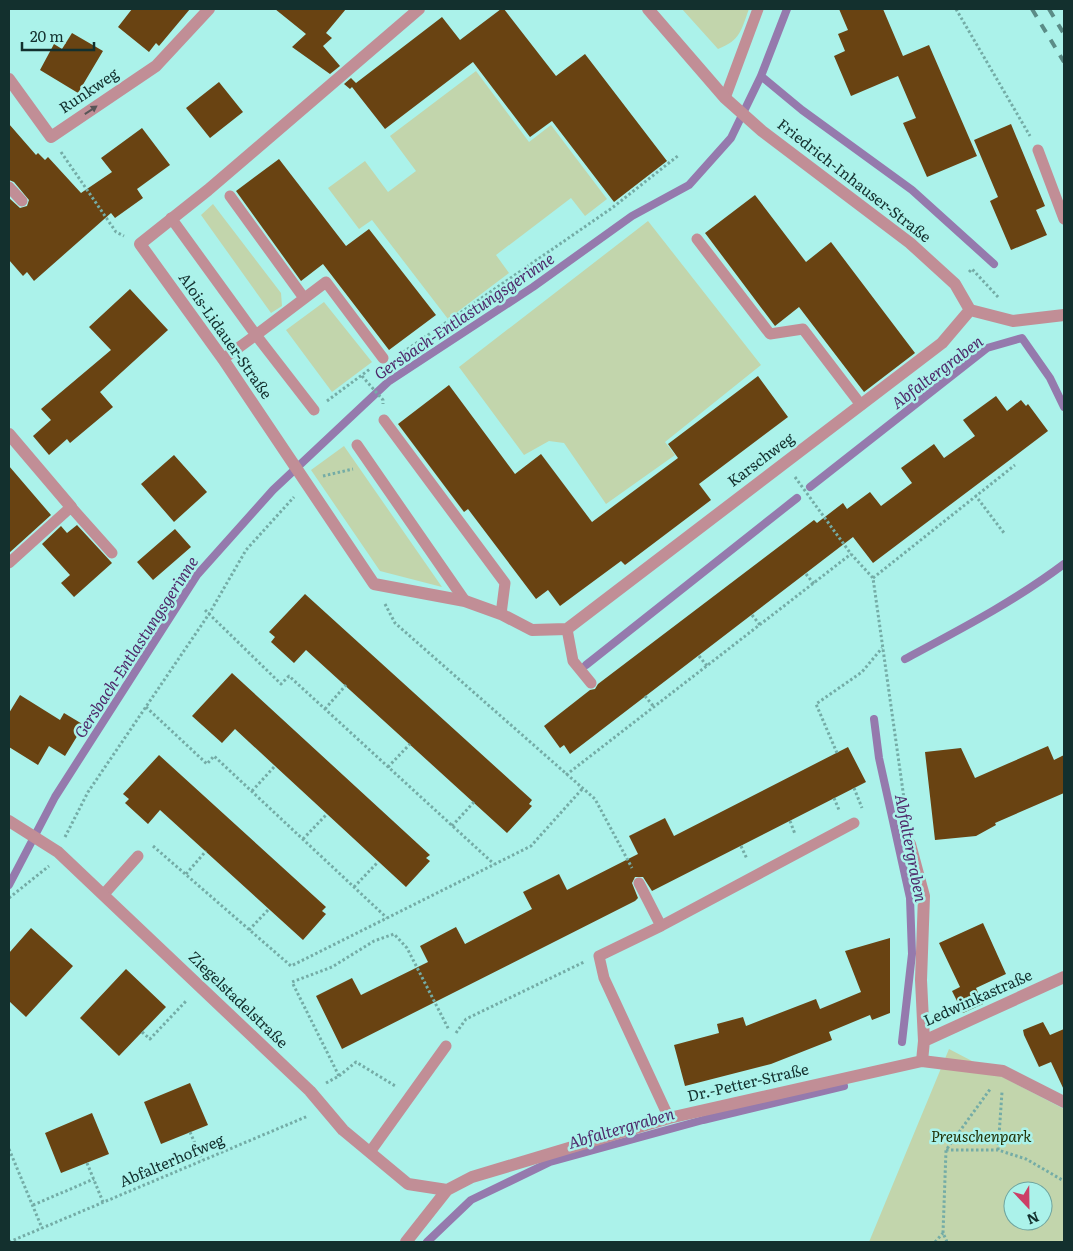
<svg xmlns="http://www.w3.org/2000/svg" width="1073" height="1251" viewBox="0 0 1073 1251" font-family="Literata,serif">
	<style>
		.green { fill: #c2d5ac; fill-rule: evenodd }
		.lines { fill: none; stroke-linecap: round; stroke-linejoin: round }
		.stream { stroke: #957aad; stroke-width: 8 }
		.building { fill: #694312 }
		.path { stroke: #74aca6; stroke-width: 3; stroke-dasharray: 2.5 2.5; stroke-linecap: butt }
		.service { stroke: #c18e96; stroke-width: 11 }
		.minor { stroke: #c18e96; stroke-width: 12 }
		.rail { stroke: #5b8c87; stroke-width: 4; stroke-dasharray: 9 9; stroke-linecap: butt }
		.oneway { fill: #595658 }
		.labels { text-anchor: middle; stroke-width: 5; stroke-linejoin: round; paint-order: stroke }
		.street-label { font-size: 15px; fill: #13302e; stroke: #abf2ea }
		.park-label { font-size: 15px; font-style: italic; fill: #213107; stroke: #abf2ea }
		.water-label { font-size: 16px; font-style: italic; fill: #4f2b6b; stroke: #abf2ea }
	</style>
	<rect width="100%" height="100%" fill="#abf2ea"/>
	<path class="green" d="M682,9h67c-8,21 -8,31 -31,40z
		M476,71l53,71 22,-17 56,74 -22,17 -14,-18 -75,57 13,18 -61,46 -76,-99 -13,9 -31,-41 37,-27 23,31 28,-21 -26,-35z
		M213,204l68,89 1,13 -11,7 -70,-98z
		M648,221l113,144 -96,77 10,13 -69,49 -42,-61 -15,-2 -25,14 -65,-88z
		M324,302l48,60 -40,30 -46,-62z
		M344,446l98,141 -62,-16 -69,-101z
		M949,1049l115,60v133h-195zM1013,1191h30v30h-30z"/>
	<g class="lines">
		<path class="stream" d="M761,76l41,34 110,80 82,74
			M810,487l177,-139 35,-10 28,40 14,29
			M905,659c54,-29 110,-58 159,-95
			M586,665l211,-167
			M874,719l5,39 31,140 2,56 -10,88
			M9,885l46,-88 142,-222 76,-85 115,-108 145,-95 99,-71 57,-31 42,-47 30,-62 26,-67
			M427,1242l44,-42 79,-38 153,-42 141,-34"/>
	</g>
	<path class="building" d="M132,9h58l-31,37 -3,-3 -7,9 -31,-25z
		M275,9h71l-20,24 6,5 -9,8 17,20 -10,8 -38,-27 14,-13z
		M501,9h3l52,67 29,-22 82,107 -53,41 -62,-81 -22,16 -57,-75 -88,67 -33,-42 -2,2 -6,-5 7,-6 5,5 86,-66 18,23z
		M839,9h44l20,47 26,-11 48,111 -50,21 -24,-54 13,-5 -18,-42 -47,20 -17,-40 11,-5 -7,-17 10,-4z
		M72,33l31,18 -25,42 -38,-23 14,-26 8,5z
		M219,82l24,30 -33,26 -24,-30z
		M9,124l27,31 2,-2 7,7 3,-3 33,36 31,-21 -11,-14 41,-30 28,37 -33,24 6,9 -28,20 -4,-5 -77,68 -7,-9 -4,4 -14,-16v-62l11,10 7,-2 2,-6 -15,-18 -5,-2z
		M1011,124l34,82 -9,4 11,25 -36,15 -21,-49 8,-4 -24,-57z
		M279,159l67,87 23,-17 67,86 -47,35 -66,-86 -22,17 -65,-90z
		M755,195l51,67 25,-20 84,111 -51,39 -65,-85 -24,19 -70,-93z
		M130,289l38,41 -68,62 13,15 -43,36 -3,-4 -18,16 -16,-19 18,-16 -10,-11 70,-59 -22,-23z
		M758,376l30,41 -89,67 12,16 -86,65 -4,-4 -61,45 -12,-16 -12,9 -68,-90 -4,3 -66,-88 51,-39 66,89 26,-20 51,68 86,-64 -10,-14z
		M996,396l11,15 14,-11 5,6 2,-2 20,27 -175,132 -20,-26 -283,217 -6,-9 -4,3 -16,-22 46,-36 5,-1 3,-5 216,-164 3,3 26,-20 4,6 23,-17 11,14 31,-23 -11,-15 33,-24 10,14 31,-22 -12,-16z
		M174,455l33,37 -33,30 -33,-38z
		M9,466l42,49 -42,38z
		M77,525l35,38 -38,34 -13,-14 9,-8 -28,-31 19,-18 6,7z
		M175,529l16,18 -38,33 -16,-18z
		M305,594l227,206 -3,4 3,2 -25,27 -201,-183 -12,13 -23,-21 4,-5 -6,-5z
		M232,673l198,182 -4,3 4,3 -24,26 -171,-158 -13,14 -30,-27z
		M20,695l40,25 4,-7 20,12 -19,31 -16,-10 -11,19 -29,-18v-34z
		M1048,746l6,14 10,-5v38l-69,30 1,2 -20,11 -41,4 -10,-88 36,-4 14,30z
		M848,747l18,35 -214,109 -9,-14h-8l-3,6 6,15 -3,3 -293,148 -26,-53 36,-18 9,17 67,-33 -8,-16 36,-19 9,17 67,-35 -9,-17 36,-18 8,16 71,-36 -9,-18 36,-18 9,18z
		M159,755l167,152 -4,4 4,3 -23,26 -143,-130 -12,14 -23,-21 4,-4 -6,-5z
		M983,923l23,51 -30,14 7,16 -20,9 -11,-22 8,-4 -21,-44z
		M31,928l42,38 -47,51 -17,-16v-48z
		M890,938v75l-18,7 -2,-5 -41,17 3,8 -61,24 -86,22 -11,-41 45,-12 -2,-9 26,-7 3,9 70,-27 4,10 41,-17 -16,-41z
		M126,969l40,38 -47,49 -39,-38z
		M1043,1022l7,13 14,-6v61l-13,-28 -12,5 -15,-32 -1,-5z
		M190,1083l18,42 -47,19 -17,-42z
		M92,1113l17,41 -48,19 -16,-40z"/>
	<g class="lines">
		<path class="path" d="M956,9l74,127
			M61,152l55,80 8,4
			M969,272l3,-3 27,29
			M399,355l213,-147 67,-53
			M362,376l21,24v4
			M327,401l43,-32
			M323,476l30,-7
			M795,477l56,77 22,24 35,249
			M975,495l29,38
			M806,574l8,10
			M873,578l142,-113
			M385,604l10,19 200,176 37,69
			M205,610l76,74 8,-8 205,188
			M752,615l8,10
			M699,656l8,10
			M645,696l9,11
			M146,707l61,57 7,-8 173,162
			M325,709l21,-24
			M837,753l-21,-49 46,-32 20,-24
			M388,767l22,-23
			M566,775l285,-221
			M854,788l8,20
			M252,791l23,-25
			M834,798l5,12
			M790,821l5,13
			M452,826l22,-24
			M65,837l23,-45 121,-178 37,-64 48,-53
			M303,839l24,-25
			M153,846l138,120 240,-120 52,-58
			M741,846l6,13
			M186,874l20,-23
			M354,887l24,-25
			M9,898l40,-32
			M249,930l20,-21
			M142,1032l8,7 37,-39
			M456,1033l10,-14 118,-57
			M339,1076l17,-14 41,25
			M326,1083l13,-7 -47,-94 40,-15 42,-26 20,-7 13,14 42,82
			M190,1132l12,28
			M9,1149l33,79
			M946,1150h52l28,9 38,22
			M998,1150l4,-58
			M87,1163l16,39
			M33,1205l61,-26
			M9,1242l299,-126
			M935,1242l8,-9
			M947,1242l-4,-9 3,-83 45,-62"/>
		<path class="service" d="M725,98l33,-89
			M1038,150l26,69
			M9,187l13,14
			M230,196l74,102
			M171,218l85,117 -33,24
			M697,239l73,95 33,-5 58,76
			M314,410l-58,-75 70,-53 57,76
			M384,420l121,163 -4,31
			M357,445l108,156
			M9,563l62,-56 41,46
			M567,629l6,32 18,22
			M639,883l22,43 -62,30 5,22 65,140
			M104,894l34,-38
			M661,926l193,-103
			M370,1152l76,-106"/>
		<path class="minor" d="M419,9l-211,181 -68,54 83,115 151,225 91,17 36,13 31,16 35,-1 375,-286 28,-33
			M648,9l77,89 37,33 148,112 45,41 15,26 43,11 51,-6
			M9,79l42,58 105,-71 53,-57
			M9,434l62,73
			M9,821l49,31 252,239 33,39 65,54 39,6
			M910,844l14,52 -3,84 3,61
			M922,1061l2,-20 140,-64
			M406,1242l41,-52 25,-13 197,-59 253,-57 81,10 61,31"/>
		<path class="rail" d="M1032,9l32,53
			M1049,9l15,25"/>
	</g>
	<defs><path id="oneway-solid" d="M-6-.8H1V-3.2L6.5 0L1 3.2V.8H-6Z" transform="scale(1.25)"/></defs>
	<use class="oneway" href="#oneway-solid" transform="translate(91 110) rotate(-34)"/>
	<g class="labels">
		<g class="street-label">
			<text transform="translate(89 91) rotate(-34)" y="5">Runkweg</text>
			<text transform="translate(854 181) rotate(38)" y="5">Friedrich-Inhauser-Straße</text>
			<text transform="translate(225 336) rotate(55)" y="5">Alois-Lidauer-Straße</text>
			<text transform="translate(761 460) rotate(-37)" y="5">Karschweg</text>
			<text transform="translate(978 998) rotate(-24)" y="5">Ledwinkastraße</text>
			<text transform="translate(238 1000) rotate(44)" y="5">Ziegelstadelstraße</text>
			<text transform="translate(748 1083) rotate(-13)" y="5">Dr.-Petter-Straße</text>
			<text transform="translate(172 1161) rotate(-23)" y="5">Abfalterhofweg</text>
		</g>
		<g class="park-label">
			<text x="981" y="1142">Preuschenpark</text>
		</g>
		<g class="water-label">
			<text transform="translate(464 316) rotate(-34)" y="6">Gersbach-Entlastungsgerinne</text>
			<text transform="translate(937 372) rotate(-37)" y="6">Abfaltergraben</text>
			<text transform="translate(136 647) rotate(-57)" y="6">Gersbach-Entlastungsgerinne</text>
			<text transform="translate(911 848) rotate(79)" y="6">Abfaltergraben</text>
			<text transform="translate(621 1128) rotate(-16)" y="6">Abfaltergraben</text>
		</g>
	</g>
	<rect width="1073" height="1251" fill="none" stroke="#13302e" stroke-width="20"/>
	<g transform="translate(1028 1206) rotate(158)"><circle r="24" fill="#abf2ea" stroke="#6ea49f"/>
	<path d="M0-4L9 19L0 12L-9 19Z" fill="#cc3e66"/>
	<text y="-8" font-size="14" font-weight="bold" text-anchor="middle" fill="#13302e">N</text>
	</g>
	<path d="M22 42v8h72v-8" fill="none" stroke="#13302e" stroke-width="2.5"/>
	<text x="30" y="42" font-size="15" fill="#13302e" stroke="#abf2ea" stroke-width="4" paint-order="stroke">20 m</text>
</svg>
